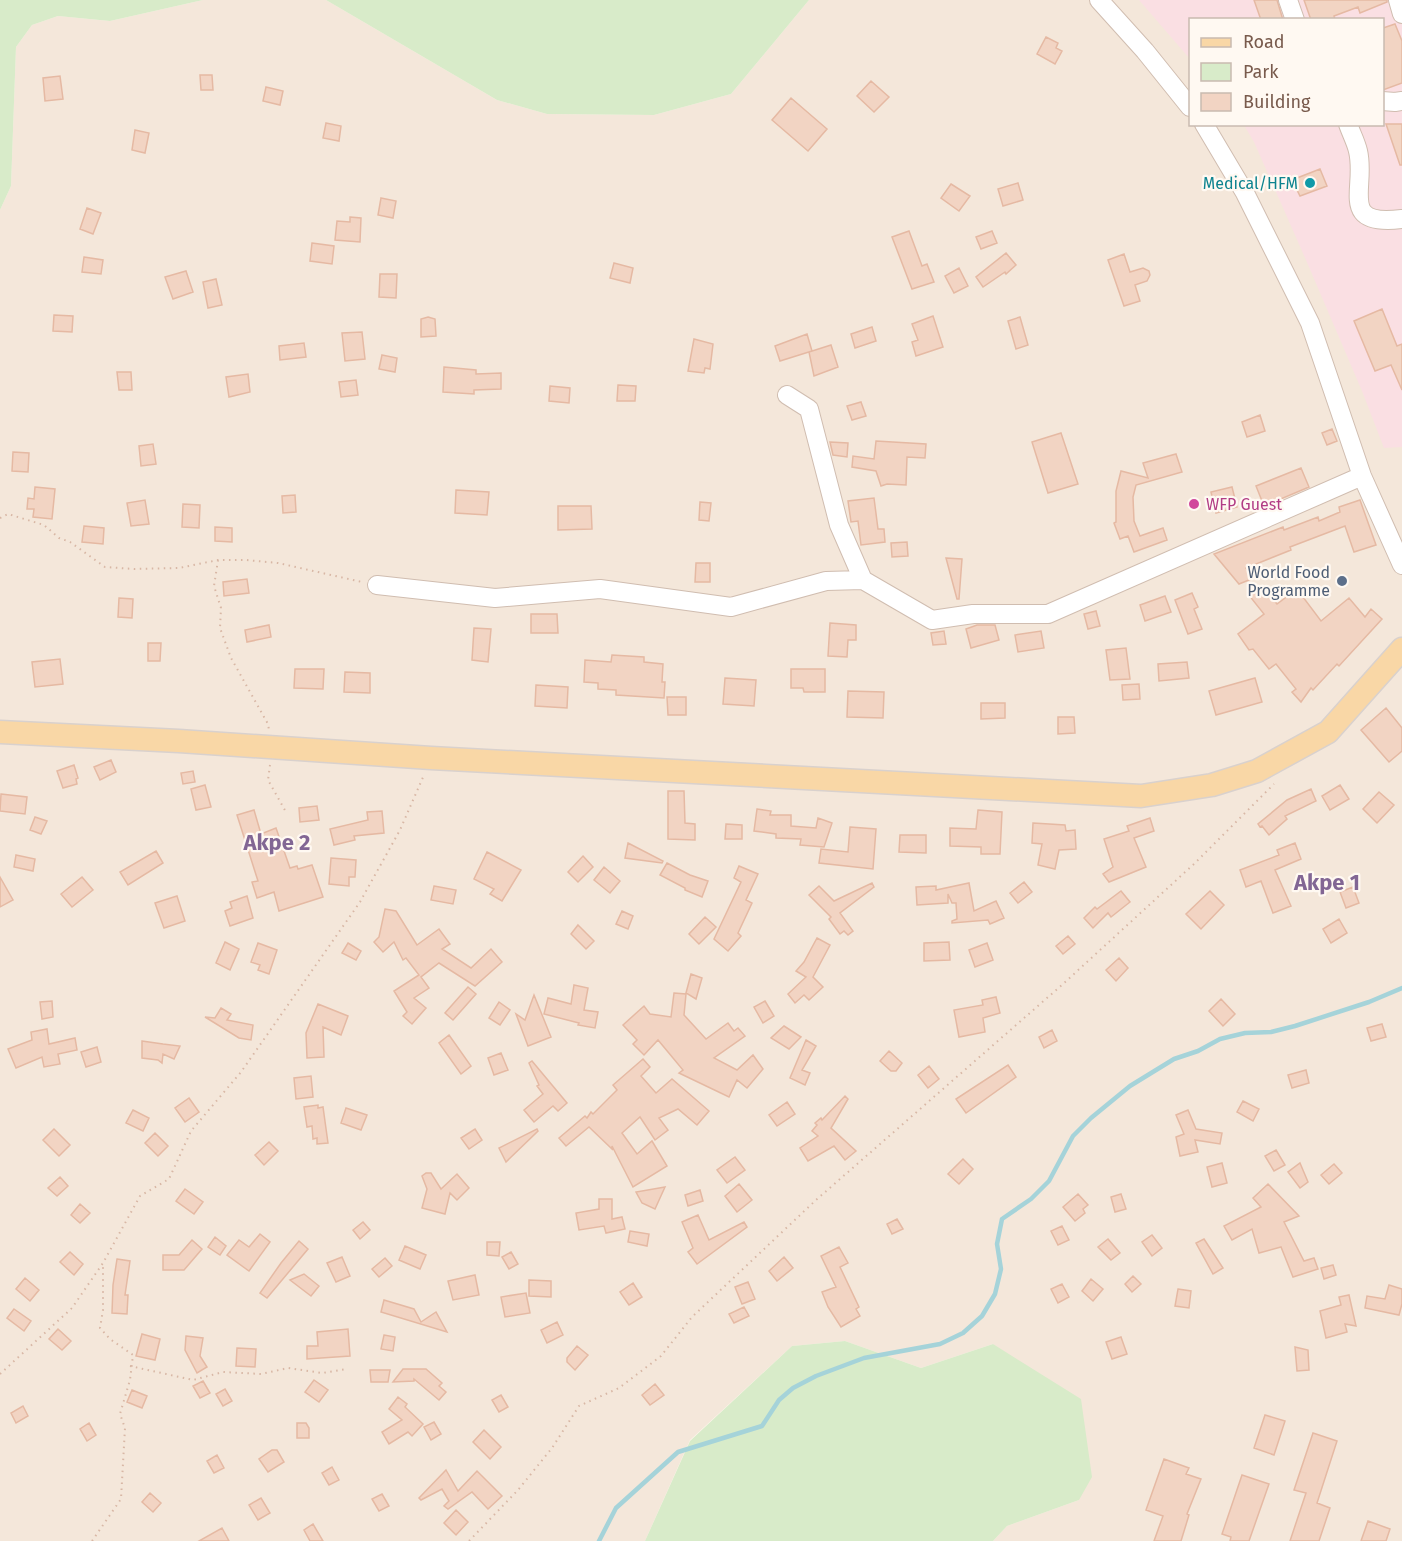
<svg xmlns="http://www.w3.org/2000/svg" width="1402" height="1541" viewBox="0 0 1402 1541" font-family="'Fira Sans',sans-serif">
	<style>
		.residential { fill: #f4e7da; fill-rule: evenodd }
		.medical { fill: #fadfe3 }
		.green { fill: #d8ebc9 }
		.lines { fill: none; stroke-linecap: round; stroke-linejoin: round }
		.stream { stroke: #a5d3d9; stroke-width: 4.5 }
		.building { fill: #f2d4c3; stroke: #e5b9a3; stroke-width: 1.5 }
		.minor-casing { stroke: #d0bdb0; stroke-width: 20 }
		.major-casing { stroke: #d9d1cd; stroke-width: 25 }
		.path { stroke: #d8b7a5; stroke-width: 2; stroke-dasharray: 1.5 4.5; stroke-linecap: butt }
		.minor { stroke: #fff; stroke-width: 18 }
		.major { stroke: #f9d7a6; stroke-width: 22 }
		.culture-dot { fill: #0f9aa8; stroke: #fff9f2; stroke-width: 2 }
		.hotel-dot { fill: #d1479c; stroke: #fff9f2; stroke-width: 2 }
		.service-dot { fill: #5c6f8a; stroke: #fff9f2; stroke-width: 2 }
		.labels { text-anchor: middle; stroke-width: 4.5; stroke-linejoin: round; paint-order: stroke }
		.culture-label { font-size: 16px; fill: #0d838f; stroke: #fff9f2; text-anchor: end }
		.hotel-label { font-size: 16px; fill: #b23c85; stroke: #fff9f2; text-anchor: start }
		.service-label { font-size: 16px; fill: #4e5e75; stroke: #fff9f2; text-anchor: end }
		.district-label { font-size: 22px; font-weight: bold; fill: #826694; stroke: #fff9f2 }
	</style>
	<rect width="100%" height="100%" fill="#fdf5eb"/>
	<path class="residential" d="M203,0h123l171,100 50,14 107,1 77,-21 78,-94h593v1541h-409l14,-15 72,-26 -86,-156 -72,24 -76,-27 -53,5 -102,94 -45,101h-645v-1331l11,-24 5,-139 16,-22 26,-9 52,5zM1190,20h192v104h-192z"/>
	<path class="medical" d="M1139,0h263v447l-18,1 -22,-57 -56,-131 -52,-118 -10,-17 138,-1v-104h-192v39z"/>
	<path class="green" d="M0,0h203l-93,21 -52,-5 -26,9 -16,22 -5,139 -11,24z
		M326,0h483l-78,94 -77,21 -107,-1 -50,-14z
		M845,1341l76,27 72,-24 88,55 11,78 -13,23 -72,26 -14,15h-348l45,-100 102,-95z"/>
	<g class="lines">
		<path class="stream" d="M599,1541l17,-33 62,-56 84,-26 17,-26 14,-12 23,-12 48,-18 76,-14 23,-11 19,-17 13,-22 6,-25 -4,-25 5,-25 29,-20 18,-18 24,-45 18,-18 39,-32 44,-27 24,-8 22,-12 25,-6 26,-1 24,-6 74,-24 33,-14"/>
	</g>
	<path class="building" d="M1254,0h23l6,20h-22z
		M1304,0h83v2l-27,11 -2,-6 -24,9 1,4h-24z
		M1395,24l7,17v42l-19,7v-62z
		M1046,37l12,6 -2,5 6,3 -7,13 -18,-10z
		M200,75h12l1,15h-12z
		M60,76l3,23 -18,2 -2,-23z
		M871,81l18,16 -15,15 -17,-16z
		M266,87l17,4 -3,14 -17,-4z
		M791,98l36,31 -19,22 -36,-31z
		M326,123l15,3 -2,15 -16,-3z
		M1386,124h16v41h-2z
		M135,130l14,3 -4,20 -13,-3z
		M1320,169l7,17 -27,10 -8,-16z
		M1018,183l5,17 -20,6 -5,-17z
		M951,184l19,12 -11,15 -18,-13z
		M381,198l15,3 -3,17 -15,-3z
		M87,208l14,5 -8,21 -13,-5z
		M350,217l11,1 -1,24 -25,-2 2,-19 13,1z
		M909,231l13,35 5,-2 7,18 -22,7 -20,-52z
		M992,231l5,12 -16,6 -5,-12z
		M312,243l22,3 -2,18 -22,-3z
		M1006,253l10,12 -10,9 -1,-2 -22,15 -7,-10z
		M1124,254l6,18 13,-4 6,3 1,4 -3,6 -12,4 5,16 -16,5 -16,-46z
		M84,257l19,3 -2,14 -19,-2z
		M614,263l19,5 -3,15 -20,-5z
		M959,268l9,18 -14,7 -9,-17z
		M186,271l7,21 -20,7 -8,-22z
		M380,274h17l-1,24 -17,-1z
		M216,279l6,26 -14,3 -5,-26z
		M1382,309l15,37 5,-2v46l-11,-25 -16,6 -21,-50z
		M54,315l19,1 -1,16 -19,-1z
		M933,316l10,31 -27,9 -4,-14 6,-2 -6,-16z
		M428,317l7,2 1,17 -15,1v-18z
		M1020,317l8,28 -12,4 -8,-28z
		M872,327l4,14 -21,7 -4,-14z
		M362,332l3,27 -20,2 -3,-28z
		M807,334l5,17 -32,10 -5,-15z
		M694,339l19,5 -3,25 -5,-1 -1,5 -16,-2z
		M304,343l2,14 -26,3 -1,-14z
		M831,345l7,22 -24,9 -5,-24z
		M382,355l15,3 -2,14 -16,-3z
		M444,367l32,3v4l25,-1v16l-27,1v4l-31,-2z
		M117,372h14l1,18h-13z
		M248,374l2,18 -21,5 -3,-20z
		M356,380l2,15 -17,2 -2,-15z
		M618,385l18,1 -1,15h-18z
		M550,386l20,2 -1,15 -20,-2z
		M861,402l5,14 -14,4 -5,-14z
		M1260,415l5,16 -18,6 -5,-15z
		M1332,429l5,12 -10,4 -5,-12z
		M1061,433l17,51 -30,9 -16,-51z
		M876,441l50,3 -1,14 -18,-1 -1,28 -19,-1 -6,2 -5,-15 -24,-4 1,-11 21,3z
		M830,442l18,1 -1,14 -14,-2z
		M153,444l3,20 -15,2 -2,-20z
		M13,452l16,1 -1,19 -16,-1z
		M1176,454l6,18 -46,13 -3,12 1,24 6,15 23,-8 4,12 -33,12 -6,-16 -8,3 -6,-16 2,-1v-31l5,-20 27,7 -5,-15z
		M1301,468l8,19 -45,19 -8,-20z
		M35,487l20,2 -3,30 -19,-2 1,-8h-7l1,-11 6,1z
		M1232,487l5,20 -21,6 -5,-21z
		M456,490l33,2 -2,23 -32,-2z
		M295,495l1,17 -13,1 -1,-17z
		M874,498l4,31h6l1,13 -24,3 -3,-24 -7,1 -3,-21z
		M145,500l4,24 -18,2 -4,-23z
		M1360,500l16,45 -22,7 -9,-26 -55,21 1,3 -45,18 8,10 -15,6 -25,-30 69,-27 1,3 34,-13 1,4 21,-9 -1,-5z
		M700,502l11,1 -2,18 -10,-1z
		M183,504l17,1 -1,23 -17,-1z
		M558,506h33l1,23 -34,1z
		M84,526l20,2 -1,16 -21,-2z
		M215,527l17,1v14l-17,-1z
		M907,542l1,14 -16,1 -1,-14z
		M946,558l16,1 -3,40h-2z
		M696,563h14v19h-15z
		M247,579l2,14 -25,3 -1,-14z
		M1261,586l16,18 20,-15 24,32 28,-23 16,19 6,-8 11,10 -43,47 -2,-2 -24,26 -2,-2 -10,14 -9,-10 4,-3 -20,-25 -7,5 -16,-20 -4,1 -11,-16 26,-20 -16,-20z
		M1192,593l6,14 -4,2 8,20 -14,5 -13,-34z
		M1165,596l6,16 -26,9 -5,-16z
		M119,598l14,1 -1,19 -14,-1z
		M1096,611l4,15 -12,3 -4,-15z
		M531,614h26l1,19h-27z
		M830,623l26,2v15h-8l-1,17 -19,-1z
		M269,625l2,12 -24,5 -2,-12z
		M977,625h18l4,15 -28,8 -5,-19z
		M474,628l17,1 -3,33 -16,-2z
		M944,631l2,13 -13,1 -2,-12z
		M1041,631l3,17 -26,4 -3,-17z
		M148,643h13l-1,18h-12z
		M1126,648l4,31 -20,1 -4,-30z
		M612,655l32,2v5l19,2 -1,18h3l-1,16 -48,-3v-5l-18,-1v-6l-14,-1 1,-22 26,2z
		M60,659l3,25 -28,3 -3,-25z
		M1187,662l2,16 -30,3 -1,-17z
		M295,669h29l-1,20 -29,-1z
		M791,669h34v23h-21l-1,-4h-12z
		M345,672l25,1v20l-26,-1z
		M725,678l31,2 -2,26 -31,-2z
		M1255,678l7,24 -46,13 -7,-24z
		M1139,684l1,15 -17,1 -1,-15z
		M536,685l32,2 -1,21 -32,-2z
		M848,691l36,1 -1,26 -36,-1z
		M667,697h19v18h-18z
		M981,703h24v15l-24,1z
		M1386,708l16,20v23l-13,11 -28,-32z
		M1058,717h16l1,16 -17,1z
		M111,760l5,12 -16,8 -6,-13z
		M74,765l4,13 -2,1 1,5 -14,4 -6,-17z
		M193,771l2,11 -12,2 -2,-11z
		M205,785l6,22 -15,3 -5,-21z
		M1340,785l9,14 -19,11 -8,-14z
		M1311,789l5,12 -31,15 2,3 -18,16 -7,-9 -2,1 -2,-3 29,-24z
		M668,791h16l1,32 10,1v16l-27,-1z
		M1379,792l15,13 -17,18 -14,-14z
		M1,794l26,3 -2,17 -25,-3z
		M317,806l2,14 -19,2 -1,-14z
		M757,809l14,2 -1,4h21v11l25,2 2,-10 14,5 -8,24 -24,-2 1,-6 -25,-1v-4l-22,-3z
		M254,810l7,24 15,-6 14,40 7,-2 1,3 14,-4 11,32 -44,14 -5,-19 -17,6 -5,-16 6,-1 -21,-66z
		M978,810l24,2 -2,42h-19v-7l-31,-1v-18l26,1z
		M382,811l2,22 -30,3 1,4 -21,5 -4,-16 38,-9 -1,-8z
		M35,817l12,4 -6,13 -11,-4z
		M1150,818l4,13 -20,7 12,29 -37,15 -6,-8 10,-7 -9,-28 25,-8 -2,-5z
		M1033,823l32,2 1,6 9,-1 1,19 -17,1 -4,19 -17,-4 4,-21 -10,-1z
		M726,824l16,1v14h-17z
		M850,827l26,2 -3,40 -54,-6 2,-14 27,3z
		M900,835h26v18l-27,-1z
		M628,843l35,18 -1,2 -37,-5z
		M1295,843l6,16 -26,11 16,36 -18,7 -12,-32 -15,6 -6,-17 39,-15 -2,-5z
		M156,851l7,12 -35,22 -8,-13z
		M487,852l34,18 -19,31 -12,-7 4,-5 -20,-10z
		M16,855l19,4 -2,12 -19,-4z
		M583,856l10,11 -15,15 -10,-10z
		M331,858l25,2 -1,17h-6v9l-20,-2z
		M667,863l23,12 18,6 -6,16 -17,-7v-2l-25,-13z
		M739,866l19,8 -12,26 6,3 -14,30 3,3 -13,15 -14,-12 27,-57 -7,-4z
		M604,867l16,14 -10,12 -16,-13z
		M0,877l13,23 -13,7z
		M82,877l11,13 -21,17 -11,-13z
		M1024,882l8,10 -14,11 -8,-10z
		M872,883l2,4 -34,26 13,18 -5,4 -4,-4 -4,3 -11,-15 2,-2 -22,-22 10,-9 15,15z
		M969,883l5,28 22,-10 8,17 -14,6 -2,-4 -36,3v-2l5,-2 -1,-16h-4l-4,-9v9l-31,2 -1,-18 20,-1v4z
		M434,886l22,4 -3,14 -22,-4z
		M1353,887l6,16 -13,5 -6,-16z
		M1121,891l9,11 -19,15 -3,-4 -15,15 -9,-10 11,-11 2,2z
		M1210,891l14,14 -23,24 -15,-15z
		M177,896l8,25 -21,7 -9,-25z
		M247,896l6,22 -23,8 -5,-15 7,-3 -2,-6z
		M385,909l11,2 21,34 22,-16 11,15 -8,5 29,19 20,-19 11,13 -27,24 -36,-23 -18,14 8,11 -15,10 12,10 -14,16 -9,-8 4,-4 -13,-21 25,-16 -13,-17 -3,2 -9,-18 -11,10 -9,-10 5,-5z
		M622,911l11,5 -5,13 -12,-5z
		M705,917l11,10 -17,17 -10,-10z
		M1339,919l8,14 -16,10 -8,-14z
		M578,925l16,16 -8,8 -15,-15z
		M1068,936l7,8 -12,10 -7,-8z
		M817,938l13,7 -17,32 10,10 -14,13 -5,-5 -9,8 -7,-9 18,-17 -10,-6 8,-9z
		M225,942l14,7 -9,21 -14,-7z
		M949,942l1,18 -26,1v-18z
		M258,943l19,7 -8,24 -11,-4 2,-5 -9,-3z
		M348,943l13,8 -5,9 -14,-7z
		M987,943l6,17 -18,7 -6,-17z
		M1119,958l9,10 -12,13 -10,-11z
		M691,974l11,4 -6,21 -10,-6z
		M574,985l14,3 -4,22 14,2 -3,16 -17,-3 1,-2 -35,-9 4,-16 23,6z
		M468,987l8,7 -23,26 -8,-7z
		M674,993l12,1 -2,21 22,24 22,-16 6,8 4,-3 7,8 -31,22 23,12 16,-15 10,14 -16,19 -10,-8 -8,17 -50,-24 4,-3 -25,-30 -14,15 -11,-11 4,-4 -14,-15 21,-19 6,8 21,3z
		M534,995l17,42 -23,9 -12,-32 9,6z
		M996,997l4,16 -17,5 2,14 -26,5 -5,-27 29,-5 -1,-5z
		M1221,999l14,15 -12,12 -14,-15z
		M52,1001l1,16 -11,2 -2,-17z
		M765,1001l9,15 -11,7 -9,-16z
		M499,1002l11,8 -10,15 -11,-7z
		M318,1004l30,12 -7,19 -18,-8 1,30 -17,1 -1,-25z
		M221,1008l10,6 -4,6 26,5 -2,15 -12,-2 -34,-21 10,1z
		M1382,1024l4,13 -15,4 -4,-13z
		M784,1026l17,11 -12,12 -18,-11z
		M47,1029l2,15 26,-6 2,12 -19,4 2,10 -16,3 -2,-10 -26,11 -8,-19 24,-9 -1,-8z
		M1052,1030l5,11 -13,7 -5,-11z
		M449,1035l22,31 -10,8 -22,-31z
		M806,1040l10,6 -14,24 8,3 -5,12 -15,-7z
		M142,1041l21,3 17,2 -6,13 -11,-5 -1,9 -4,-3 -16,-2z
		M97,1047l4,15 -15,5 -5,-15z
		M889,1051l13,12 -6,8h-5l-11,-10z
		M501,1053l7,17 -14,5 -6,-17z
		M643,1059l7,8 -9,9 15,17 16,-14 37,32 -12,14 -19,-16 -19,9 9,12 -13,10 -15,-23 -18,16 15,21 15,-13 15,25 -34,21 -21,-41v3l-23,-22 -23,19 -7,-8 26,-22 2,2 4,-6 2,2 24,-24 -4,-5z
		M532,1061l35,42 -9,8 -5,-5 -19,16 -10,-12 19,-16 -6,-8 2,-1 -10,-22z
		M1008,1065l8,12 -50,36 -10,-14z
		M929,1066l10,13 -11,9 -10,-13z
		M1306,1070l3,13 -17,5 -4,-13z
		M311,1076l2,21 -17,2 -2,-21z
		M845,1096l3,3 -17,29 25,23 -11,9 -11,-14 -26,15 -8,-13 18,-12 -6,-5 5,-6 -2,-2 6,-5 1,2z
		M189,1098l10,14 -14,10 -10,-14z
		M1243,1101l16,8 -6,12 -16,-9z
		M787,1102l8,12 -18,12 -8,-11z
		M318,1105v3l5,-1 5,36 -11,1v-6l-4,1 -1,-13 -5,1 -3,-20z
		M346,1108l21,7 -6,15 -20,-7z
		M133,1110l16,8 -6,13 -17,-8z
		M1188,1110l8,19 26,4 -2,11 -25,-4 3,12 -18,4 -4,-19 8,-3 -8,-19z
		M54,1129l16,16 -11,11 -16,-16z
		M475,1129l7,11 -13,9 -8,-11z
		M537,1129l1,2 -32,31 -7,-14z
		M155,1133l13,13 -10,10 -13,-13z
		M269,1142l9,9 -14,14 -9,-10z
		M1276,1150l9,15 -11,6 -9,-15z
		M735,1157l10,13 -18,13 -10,-13z
		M963,1159l10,10 -14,15 -11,-10z
		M1222,1163l5,20 -15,4 -5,-20z
		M1300,1163l8,19 -8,6 -12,-16z
		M1334,1164l8,9 -13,11 -8,-9z
		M426,1173h5l10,16 16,-15 12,14 -12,12 -7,-7 -5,21 -23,-6 5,-19 -5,-13z
		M60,1177l8,9 -11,10 -9,-8z
		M739,1184l13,16 -15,12 -12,-16z
		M1268,1184l31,32 -15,6 20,39 10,-3 4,11 -25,8 -12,-30 -22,6 -7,-24 -20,11 -8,-14 37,-19 -8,-9z
		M665,1187l-10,22 -13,-6 -6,-11z
		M185,1189l18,13 -9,12 -18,-13z
		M700,1190l3,11 -15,5 -3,-11z
		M1078,1194l10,11 -5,4 2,4 -10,8 -12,-14z
		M1121,1194l5,15 -11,3 -4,-15z
		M599,1199h13v20l10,-2 3,12 -19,4 -2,-7 -25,4 -3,-17 23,-4z
		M80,1204l10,9 -10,10 -9,-8z
		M698,1215l11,25 35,-18 3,5 -50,37 -9,-12 5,-4 -11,-26z
		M897,1219l6,10 -11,5 -5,-10z
		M363,1222l7,8 -10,9 -7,-9z
		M1062,1226l7,14 -11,5 -7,-14z
		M630,1231l19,3 -2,12 -19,-4z
		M260,1234l10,8 -21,29 -22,-16 12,-15 10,7z
		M1152,1235l10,13 -10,8 -10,-14z
		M215,1237l11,9 -6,9 -12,-8z
		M1108,1239l12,14 -9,7 -13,-13z
		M1204,1239l19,29 -10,6 -17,-31z
		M192,1240l10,9 -18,21h-21v-15h16z
		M299,1241l9,8 -41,49 -7,-5 21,-30z
		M487,1242h13l-1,14 -12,-1z
		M405,1246l21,9 -6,14 -21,-9z
		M839,1247l9,16 -8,4 19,40 -3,2 4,7 -19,11 -13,-20 -6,-15 14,-5 -15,-31z
		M70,1252l13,12 -9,11 -14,-13z
		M511,1252l7,12 -9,5 -7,-12z
		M342,1257l8,19 -14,6 -9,-19z
		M784,1257l9,11 -16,13 -8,-10z
		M385,1258l7,8 -13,11 -7,-8z
		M117,1259l13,2 -5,34h3l-1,19 -15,-1 1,-28z
		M1333,1265l3,10 -12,4 -3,-11z
		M304,1274l15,12 -8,10 -21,-16z
		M475,1275l4,20 -26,5 -5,-19z
		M1133,1276l8,8 -9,8 -7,-8z
		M25,1278l14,12 -9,11 -14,-12z
		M1091,1279l12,10 -10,12 -11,-10z
		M529,1280l22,1v16l-22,-1z
		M748,1282l7,17 -13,5 -7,-17z
		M633,1283l9,14 -13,8 -9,-13z
		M1062,1284l7,13 -11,6 -7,-14z
		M1389,1285l13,4v15l-3,11 -34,-7 2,-12 18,3z
		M1178,1289l13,2 -2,17 -14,-2z
		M526,1293l4,20 -25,4 -4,-20z
		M1349,1295l7,31 -11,-2 2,8 -21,6 -6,-27 21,-6 -2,-8z
		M384,1300l30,9 7,13 15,-10 11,20 -66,-20z
		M744,1307l5,9 -15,7 -5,-9z
		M14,1309l17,12 -7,10 -17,-13z
		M557,1322l6,13 -16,8 -6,-13z
		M58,1329l13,12 -9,9 -13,-11z
		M348,1329l2,27 -43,3v-13h11l-1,-14z
		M142,1334l18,5 -5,21 -19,-4z
		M384,1335l11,2 -2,14 -12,-2z
		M186,1336l17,2 -3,18 7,11 -10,6 -12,-23z
		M1121,1337l6,17 -15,5 -6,-17z
		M577,1346l11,9 -13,15 -8,-8v-4z
		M1295,1347l13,3 1,20 -12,1z
		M237,1348l19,1 -1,18 -19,-1z
		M403,1369h23l16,14 -3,3 7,6 -7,8 -25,-21v2l-21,1z
		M370,1370h20l-2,12h-17z
		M314,1380l14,10 -9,12 -14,-10z
		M203,1381l7,12 -10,5 -7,-12z
		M655,1384l9,11 -14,10 -8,-10z
		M225,1389l7,12 -9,5 -7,-12z
		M132,1390l15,6 -5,12 -15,-6z
		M501,1395l7,12 -9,5 -7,-12z
		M398,1397l9,7 -2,3 18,17 -11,12 -4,-4 -19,12 -7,-12 20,-12 -13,-11z
		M23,1406l5,10 -12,7 -5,-10z
		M1265,1415l20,6 -11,34 -20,-7z
		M434,1422l7,12 -10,6 -7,-13z
		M89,1423l7,12 -9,6 -7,-12z
		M297,1423h9l3,5v10h-12z
		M484,1430l17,17 -11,12 -17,-17z
		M1313,1433l24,8 -20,62 13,5 -11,33h-29l16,-48 -12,-3z
		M272,1450h5l7,12 -16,10 -9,-13z
		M217,1455l7,13 -10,5 -7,-12z
		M1164,1459l25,9 -3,6 15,5 -14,35 2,1 -8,26h-27l9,-25 -17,-6z
		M332,1467l7,13 -10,5 -7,-12z
		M446,1470l12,21 19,-20 25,25 -14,13 -16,-17 -24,17 -4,-3 5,-5 -7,-12 -21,11 -2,-2z
		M1242,1475l27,9 -20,57h-19l1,-4 -9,-3z
		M150,1493l11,10 -8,9 -11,-10z
		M382,1494l7,12 -10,5 -7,-12z
		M261,1498l9,15 -12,7 -9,-15z
		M456,1510l12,12 -12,13 -12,-12z
		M1368,1521l22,8 -4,12h-25z
		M313,1524l10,17h-13l-6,-11z
		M222,1528l7,13h-30z"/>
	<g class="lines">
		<defs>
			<path id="minor" d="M1099,0l46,51 45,56
				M1288,0l7,20
				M1398,0l4,14
				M1382,101l13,1 7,-1
				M1204,124l41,69 65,130 52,153 40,89
				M1348,124c3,9 8,18 10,27 9,37 -21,76 44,68
				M787,395l22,14 30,116 24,55 69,40 41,-6h75l314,-138
				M377,585l118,13 105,-9 131,18 95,-26 37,-1"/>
			<path id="major" d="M0,732l179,9 252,17 710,38 71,-11 45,-14 71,-39 74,-83"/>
		</defs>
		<use href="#minor" class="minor-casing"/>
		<use href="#major" class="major-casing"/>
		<path class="path" d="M0,518l8,-4 36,11 15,13 11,4 35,25 29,2 45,-1 39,-8h28l32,3 84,19
			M218,560l-4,26 7,22 -1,20 11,30 37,66 1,6
			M270,765l-2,15 18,32
			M130,1366l63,14 30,-8 38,2 27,-6 34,5 25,-4
			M0,1374l72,-66 31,-45 37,-67 29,-17 22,-48 50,-59 119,-170 40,-72 24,-55
			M92,1541l29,-42 4,-71 -5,-14 10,-34 3,-25 -23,-16 -10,-11 3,-18v-47
			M469,1541l49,-51 34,-42 27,-42 40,-18 42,-32 31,-39 124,-117 247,-216 132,-121 79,-79"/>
		<use href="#minor" class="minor"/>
		<use href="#major" class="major"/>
	</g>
	<circle class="culture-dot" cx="1310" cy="183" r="6"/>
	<circle class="hotel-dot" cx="1194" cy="504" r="6"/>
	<circle class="service-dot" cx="1342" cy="581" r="6"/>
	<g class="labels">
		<g class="culture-label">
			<text x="1298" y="189">Medical/HFM</text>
		</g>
		<g class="hotel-label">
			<text x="1206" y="510">WFP Guest</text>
		</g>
		<g class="service-label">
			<text x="1330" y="578">World Food<tspan x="1330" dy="18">Programme</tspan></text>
		</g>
		<g class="district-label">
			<text x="277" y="850">Akpe 2</text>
			<text x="1327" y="890">Akpe 1</text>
		</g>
	</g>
	<rect x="1189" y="18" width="195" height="108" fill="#fff9f2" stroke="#c9bab0" stroke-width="1.5"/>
	<rect x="1201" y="38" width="30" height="9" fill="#f9d7a6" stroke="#c9bab0" stroke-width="1.5"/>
	<text x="1243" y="48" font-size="18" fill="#795b4d">Road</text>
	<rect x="1201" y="63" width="30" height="18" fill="#d8ebc9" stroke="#c9bab0" stroke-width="1.5"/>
	<text x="1243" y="78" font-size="18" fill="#795b4d">Park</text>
	<rect x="1201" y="93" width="30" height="18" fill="#f2d4c3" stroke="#c9bab0" stroke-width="1.5"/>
	<text x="1243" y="108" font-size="18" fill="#795b4d">Building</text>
</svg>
